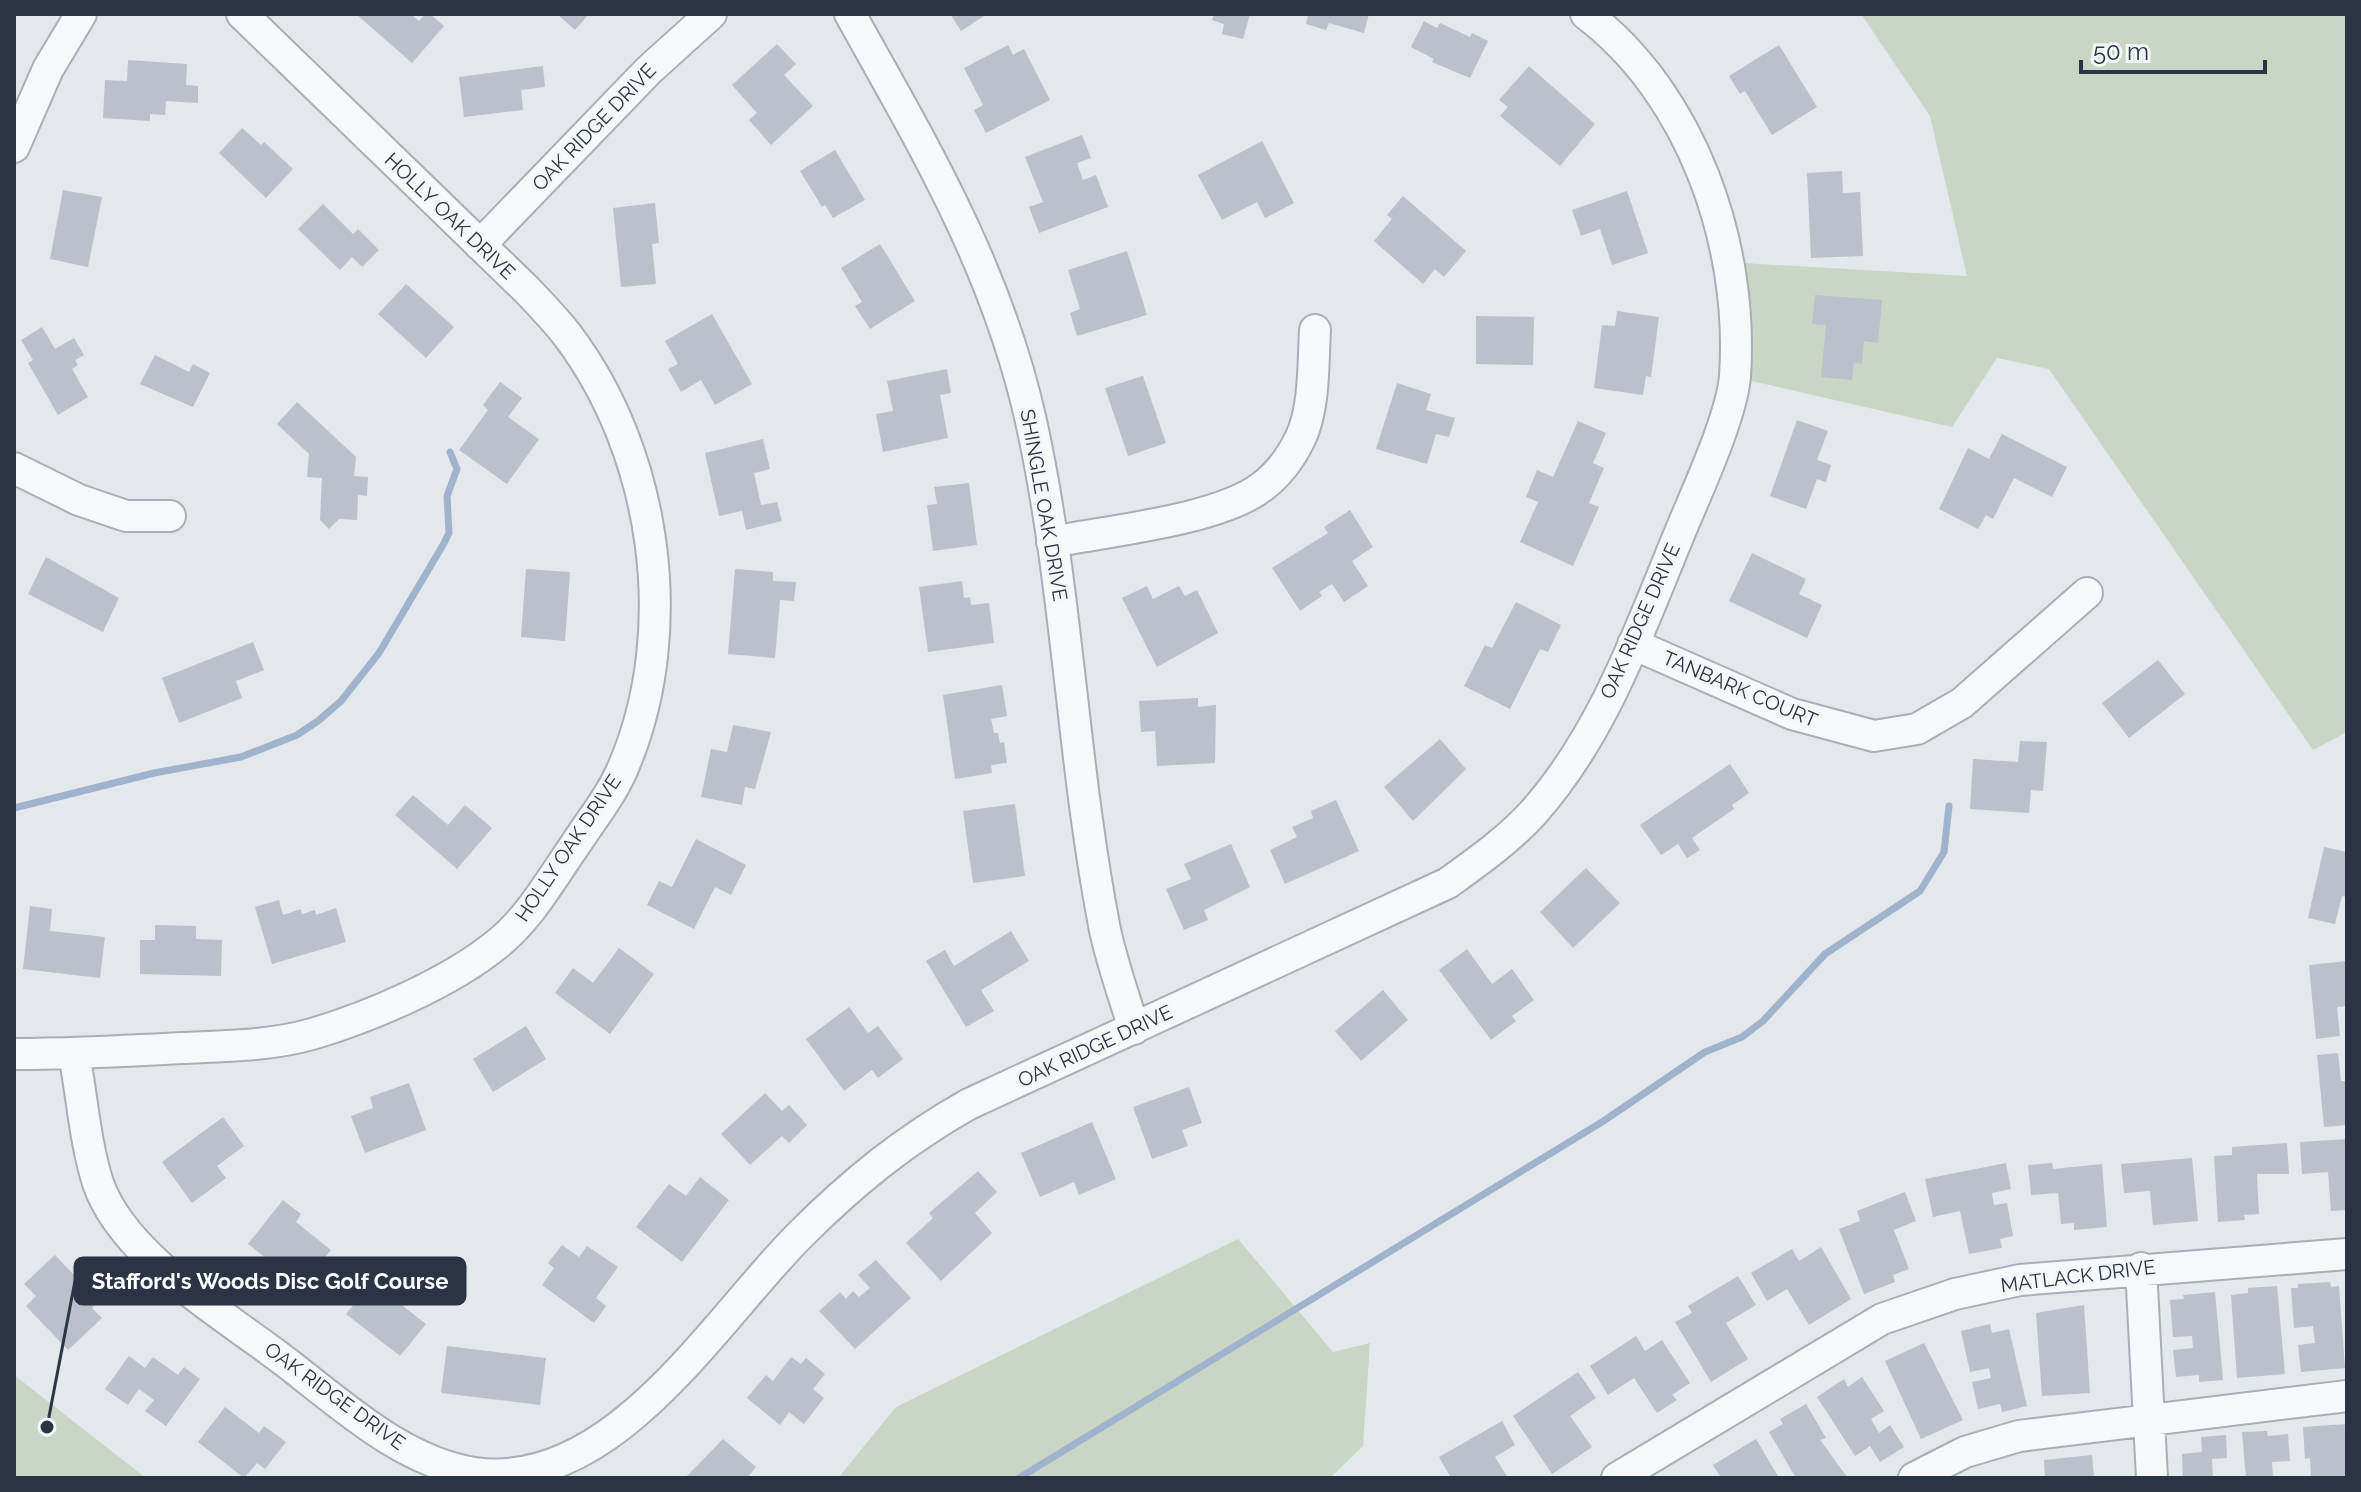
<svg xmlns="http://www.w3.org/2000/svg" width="2361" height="1492" viewBox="0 0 2361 1492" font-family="Raleway,sans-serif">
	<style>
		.green { fill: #c9d6c5 }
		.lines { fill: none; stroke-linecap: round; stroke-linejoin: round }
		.stream { stroke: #9fb4cc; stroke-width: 7 }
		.building { fill: #bbc0ca }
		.minor-casing { stroke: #a9aeb7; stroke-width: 34 }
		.minor { stroke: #f7f8fa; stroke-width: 30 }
		.labels { text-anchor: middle; stroke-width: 6; stroke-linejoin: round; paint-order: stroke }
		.street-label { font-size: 20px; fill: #2b3445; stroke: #f4f6f9 }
		.leader { fill: none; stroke: #2b3445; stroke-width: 3 }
		.callout-dot { fill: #2b3445; stroke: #f4f6f9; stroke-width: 3 }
		.callout { fill: #2b3445; stroke: #2b3445; stroke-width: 3 }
		.callout-label { font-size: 22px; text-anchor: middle; font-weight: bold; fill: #fff }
	</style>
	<rect width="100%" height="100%" fill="#e4e7ec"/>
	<path class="green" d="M1861,14h486v718l-34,18 -264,-381 -52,-11 -45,69 -226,-52 -1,-113 242,14 -37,-160z
		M1238,1239l95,113 37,-9 -7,103 -33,32h-492l58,-71z
		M14,1375l132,103h-132z"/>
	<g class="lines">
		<path class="stream" d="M14,808l140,-35 87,-16 56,-22 21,-14 23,-20 38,-48 64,-108 6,-12 -2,-37 10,-27 -7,-17
			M1019,1478l583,-356 103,-70 37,-15 21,-16 62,-67 95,-63 24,-39 5,-46"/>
	</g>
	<path class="building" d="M356,14h55l8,7 6,-7h5l14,12 -32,37z
		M557,14h32l-14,16z
		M950,14h37l-26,17z
		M1214,14h36l-7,25 -21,-5 2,-10 -12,-4z
		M1308,14h61l-5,19 -35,-10 -3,7 -20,-6z
		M1424,21l13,7 3,-5 30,14 2,-4 16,8 -18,37 -38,-16 2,-3 -23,-12z
		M777,44l19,20 -12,11 29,31 -42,39 -22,-25 8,-7 -25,-28z
		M1008,45l5,10 11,-6 26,51 -64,33 -12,-23 9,-5 -19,-37z
		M1779,45l38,62 -45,28 -27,-44 -5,3 -11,-18z
		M128,60l59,4 -1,21 12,1v17l-32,-2 -1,14 -15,-1v7l-47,-3 2,-38 22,1z
		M543,66l2,21 -24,3 2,20 -59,7 -5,-40z
		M1529,66l66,58 -35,42 -60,-50 8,-9 -9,-7z
		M242,128l19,17 3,-3 29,27 -27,29 -47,-45z
		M1082,135l9,23 -14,5 6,17 13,-5 12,32 -69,26 -10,-26 14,-5 -18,-45z
		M1262,141l32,62 -29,15 -8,-16 -35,18 -24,-45z
		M835,150l30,50 -32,18 -8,-13 -3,2 -22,-36z
		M1842,171l1,22 17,-1 3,64 -52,2 -4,-85z
		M63,190l39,7 -14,70 -38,-8z
		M1627,191l21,62 -36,12 -12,-36 -19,7 -9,-26z
		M1403,196l63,55 -22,26 -9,-8 -12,15 -49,-43 18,-22 -5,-4z
		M655,203l4,40 -7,1 4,40 -35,3 -8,-79z
		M323,204l30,30 5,-5 21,21 -17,17 -10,-10 -12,13 -42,-41z
		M880,244l35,57 -45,28 -15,-23 7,-4 -21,-34z
		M1127,251l20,64 -70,21 -7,-23 10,-4 -12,-39z
		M406,284l48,43 -28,31 -48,-44z
		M1815,295l67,5 -4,43 -14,-2 -2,23 -8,-1 -2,17 -31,-3 5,-52 -14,-1z
		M1617,311l42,6 -8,60 -5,-1 -3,19 -49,-7 8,-63 13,1z
		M712,314l40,70 -37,21 -14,-25 -20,12 -13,-23 10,-5 -13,-23z
		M1476,316l58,1 -1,48 -57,-1z
		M42,327l13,22 19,-11 10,17 -9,5 3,5 -6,4 16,28 -30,18 -30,-52 5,-3 -12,-20z
		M155,355l34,17 4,-8 17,9 -17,34 -53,-23z
		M947,369l4,24 -11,2 8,43 -65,14 -7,-38 17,-3 -6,-30z
		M1143,376l23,67 -38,13 -23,-68z
		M500,382l22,16 -14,19 31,22 -32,45 -48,-34 29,-40 -5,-5z
		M1397,383l34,11 -5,16 29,8 -6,19 -13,-3 -9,30 -51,-15z
		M297,402l59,55 -2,19 14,1 -1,19 -9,-1 -1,25 -18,-1 -10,10 -9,-9 2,-42 -15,-1 2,-23 -32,-30z
		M1797,420l31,11 -11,29 14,5 -5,17 -9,-3 -11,30 -36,-13z
		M1578,421l28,12 -13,30 11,5 -15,35 10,4 -26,59 -53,-24 18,-40 -12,-5 11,-27 16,7z
		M2002,434l65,33 -15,30 -38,-19 -21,41 -7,-4 -8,14 -39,-20 29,-61 21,11z
		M763,439l7,30 -16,4 7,32 16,-3 5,19 -36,9 -4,-19 -23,5 -14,-63z
		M969,483l8,62 -44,6 -6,-46 10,-1 -3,-17z
		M1350,510l23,37 -21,14 16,25 -24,16 -12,-18 -13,8 3,4 -22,15 -28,-43 56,-35 -4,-6z
		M1752,553l54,26 -7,15 23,11 -15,33 -78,-37z
		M46,557l73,41 -16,34 -75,-38z
		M526,569l44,3 -5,69 -44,-4z
		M735,569l38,3v9l23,1 -2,19 -14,-1 -5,58 -47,-4z
		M962,581l2,17 6,-1 1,8 18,-2 5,40 -66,9 -9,-65z
		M1147,586l6,13 26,-13 6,10 12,-6 21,43 -61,34 -35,-69z
		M1516,602l45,23 -13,27 -8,-3 -30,60 -46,-23 21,-41 7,3z
		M253,642l11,28 -28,11 6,17 -63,25 -17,-45z
		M2158,660l27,34 -56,44 -27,-35z
		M1002,685l5,31 -16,3 3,14h4l2,10 4,-1 3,21 -16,2 1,8 -37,6 -12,-84z
		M1198,698v9l18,-2 -1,58 -58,3 -2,-35 -14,1 -2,-31z
		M733,725l38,7 -16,57 -10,-2 -3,18 -41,-8 10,-48 16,3z
		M1440,739l26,30 -53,52 -29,-34z
		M2020,741l27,1 -4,49 -12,-1 -2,23 -59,-4 3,-50 45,3z
		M1730,764l19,29 -17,12 2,4 -42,29 8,12 -13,8 -9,-14 -17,11 -21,-30z
		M413,795l35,30 17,-20 27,23 -35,41 -62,-54z
		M1336,800l23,51 -74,33 -15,-34 27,-13 -5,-10 21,-9 -2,-7z
		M1015,804l10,72 -52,7 -10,-72z
		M696,839l50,26 -15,30 -16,-8 -21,42 -47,-24 12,-24 13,6z
		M1231,844l19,43 -46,23 4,10 -24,10 -18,-41 25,-10 -7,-15z
		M2324,847l23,5v45l-5,-1 -7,28 -27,-6z
		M1586,868l34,35 -47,45 -33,-36z
		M279,900l4,15 18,-6 1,5 13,-4 1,5 20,-7 10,34 -74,22 -17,-57z
		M30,906l22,3 -2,22 55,6 -5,41 -77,-9z
		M155,925l41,1v13l26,1 -1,36 -81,-2v-34h15z
		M1011,931l18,30 -48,29 13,21 -28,16 -40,-66 19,-11 9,16z
		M619,948l35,26 -44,60 -55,-41 18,-25 20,15z
		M1467,949l25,35 20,-15 22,31 -22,16 4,5 -25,19 -52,-70z
		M2347,961v45l-10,1 3,29 -24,3 -7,-74z
		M1383,990l25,30 -47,41 -26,-30z
		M849,1007l19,26 10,-7 25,33 -25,19 -6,-8 -28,21 -38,-52z
		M526,1026l20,33 -53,33 -20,-33z
		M2338,1053l3,28h6v44l-23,2 -7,-72z
		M409,1083l17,47 -61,23 -14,-37 22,-8 -3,-11z
		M1189,1087l13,36 -20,7 6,16 -36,13 -19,-52z
		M765,1093l17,18 7,-6 18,20 -18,18 -7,-7 -32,29 -29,-31z
		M223,1117l21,29 -27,20 9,12 -34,25 -30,-41z
		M1092,1122l24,57 -37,16 -5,-13 -34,15 -19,-44z
		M2347,1139v71l-16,1 -3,-39 -26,2 -2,-32z
		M2287,1143l2,31h-32l2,40 -15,1 1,5 -27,2 -4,-66 18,-1v-8z
		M2192,1158l6,63 -45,4 -3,-34 -26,2 -3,-29z
		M2006,1163l5,26 -19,4 2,12 13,-2 6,33 -13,3 2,9 -33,6 -9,-43 -27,6 -8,-38z
		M2052,1163l1,6 49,-5 5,63 -33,3v-7l-13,1 -3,-31 -27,2 -3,-30z
		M978,1171l19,21 -22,21 17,20 -51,48 -35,-38 27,-25 -4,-5z
		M700,1177l29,23 -47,62 -46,-35 33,-43 17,12z
		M1905,1192l11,29 -22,9 15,39 -16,6 2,7 -31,12 -25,-65 21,-8 -3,-10z
		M283,1200l18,14 -5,8 35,28 -29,37 -54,-43z
		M562,1245l17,12 8,-11 31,21 -22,31 10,8 -12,17 -52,-38 12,-17 -6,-5z
		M1821,1247l30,52 -42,26 -22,-36 -20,12 -16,-28 41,-24 7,12z
		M55,1255l44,46 -7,7 10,10 -34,32 -42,-44 10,-10 -12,-12z
		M876,1260l35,38 -56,51 -36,-38 21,-19 6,7 7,-8 6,6 11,-9 -12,-13z
		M1738,1276l18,29 -30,18 22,36 -37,23 -36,-60 17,-9 -4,-7z
		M372,1282l54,42 -26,32 -54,-42z
		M2330,1282l1,5 8,-1 6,82 -44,4 -3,-27 17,-2 -2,-17 -19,2 -3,-40h7v-4z
		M2277,1286l8,88 -48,4 -6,-83 17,-2v-5z
		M2215,1292l8,88 -24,2v-7l-23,2 -3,-27 20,-2 -1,-12 -19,1 -3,-37 14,-1 -1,-4z
		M2084,1305l6,88 -48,3 -6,-83z
		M1990,1324l2,9 17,-4 18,77 -25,6 -2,-8 -22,5 -6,-27 19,-4 -2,-10 -19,4 -9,-41z
		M1636,1336l9,15 17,-11 28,43 -18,12 5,5 -20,13 -23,-35 -26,17 -18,-29z
		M1924,1343l39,77 -42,19 -36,-78z
		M447,1346l99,12 -6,47 -99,-12z
		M129,1356l16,12 8,-11 25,18 6,-8 16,12 -34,47 -21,-15 9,-11 -15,-11 -11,16 -23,-16z
		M791,1357l10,7 5,-6 19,16 -12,15 11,9 -20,26 -15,-12 -9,13 -33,-27 19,-23 7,6z
		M1578,1372l18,26 -26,18 22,31 -40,27 -39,-58z
		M1862,1377l22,34 -13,8 8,14 11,-8 14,22 -24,15 -10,-16 -15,10 -38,-59 27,-18 4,8z
		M1806,1404l20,34 -6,2 28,38h-52l-27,-46 14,-8 -3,-5z
		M225,1407l34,26 5,-7 22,16 -21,27 -8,-6 -13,15 -46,-36z
		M1502,1421l13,24 -20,12 13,21h-57l-12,-21z
		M2347,1424v54h-39l3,-3 -1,-17 -5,1 -2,-32z
		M2267,1431l1,5 20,-2 2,27 -18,1 1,16h-27l-4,-46z
		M2226,1435l1,23 -15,1 1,19h-30l-1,-24 20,-2 -1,-15z
		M723,1439l33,28 -9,11h-62z
		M1756,1439l23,39h-58l-8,-13z
		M2092,1455l2,23h-49l-1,-18z"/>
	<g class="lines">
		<defs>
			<path id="minor" d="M850,14c75,134 147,255 181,407 37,168 41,341 74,509 7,33 19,66 29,99
				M14,147l34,-78 33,-55
				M480,245l169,-175 62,-56
				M14,468l65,32 47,16h44
				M1052,542c55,-11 169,-22 211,-56 16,-12 28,-29 37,-47 15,-31 13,-76 15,-109
				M1633,644l159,70 82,22 43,-7 45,-26 125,-110
				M14,1054c56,0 112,-3 168,-6 43,-2 88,-2 130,-14 58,-17 137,-51 184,-89 33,-26 54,-64 77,-97 18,-28 40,-54 52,-85 56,-135 31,-310 -57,-427 -12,-16 -27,-31 -41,-46l-285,-276
				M74,1054c8,41 11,89 24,129 25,74 130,134 189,180 56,43 116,99 188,110 139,19 241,-155 326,-239 52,-52 104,-94 168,-130l479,-221c29,-21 59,-42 84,-69 73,-81 110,-191 151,-289 16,-38 49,-110 52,-149 9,-130 -42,-281 -149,-362
				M2141,1268l11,210
				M1617,1478l265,-159 73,-25 65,-14 327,-26
				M1914,1478l51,-26 54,-16 328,-40"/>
		</defs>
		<use href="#minor" class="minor-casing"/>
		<use href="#minor" class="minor"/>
	</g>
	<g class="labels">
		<g class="street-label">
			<text transform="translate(594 127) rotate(-46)" y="7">OAK RIDGE DRIVE</text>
			<text transform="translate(450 216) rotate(44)" y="7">HOLLY OAK DRIVE</text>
			<text transform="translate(1044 505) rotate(80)" y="7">SHINGLE OAK DRIVE</text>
			<text transform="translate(1640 621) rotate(-66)" y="7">OAK RIDGE DRIVE</text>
			<text transform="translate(1740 689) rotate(23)" y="7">TANBARK COURT</text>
			<text transform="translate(568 848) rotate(-56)" y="7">HOLLY OAK DRIVE</text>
			<text transform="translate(1095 1046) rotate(-25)" y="7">OAK RIDGE DRIVE</text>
			<text transform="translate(2078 1276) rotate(-7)" y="7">MATLACK DRIVE</text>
			<text transform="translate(335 1396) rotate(36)" y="7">OAK RIDGE DRIVE</text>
		</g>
	</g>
	<path class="leader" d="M47 1427L75 1281"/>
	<circle class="callout-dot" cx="47" cy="1427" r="8"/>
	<rect class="callout" x="75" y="1258" width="390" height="46" rx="8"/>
	<g class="callout-label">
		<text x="270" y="1289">Stafford's Woods Disc Golf Course</text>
	</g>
	<rect width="2361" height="1492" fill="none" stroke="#2b3445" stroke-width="32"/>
	<path d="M2081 60v12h184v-12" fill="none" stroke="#2b3445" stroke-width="4"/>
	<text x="2093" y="60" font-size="24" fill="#2b3445" stroke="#f4f6f9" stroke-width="6" paint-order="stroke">50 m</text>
</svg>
